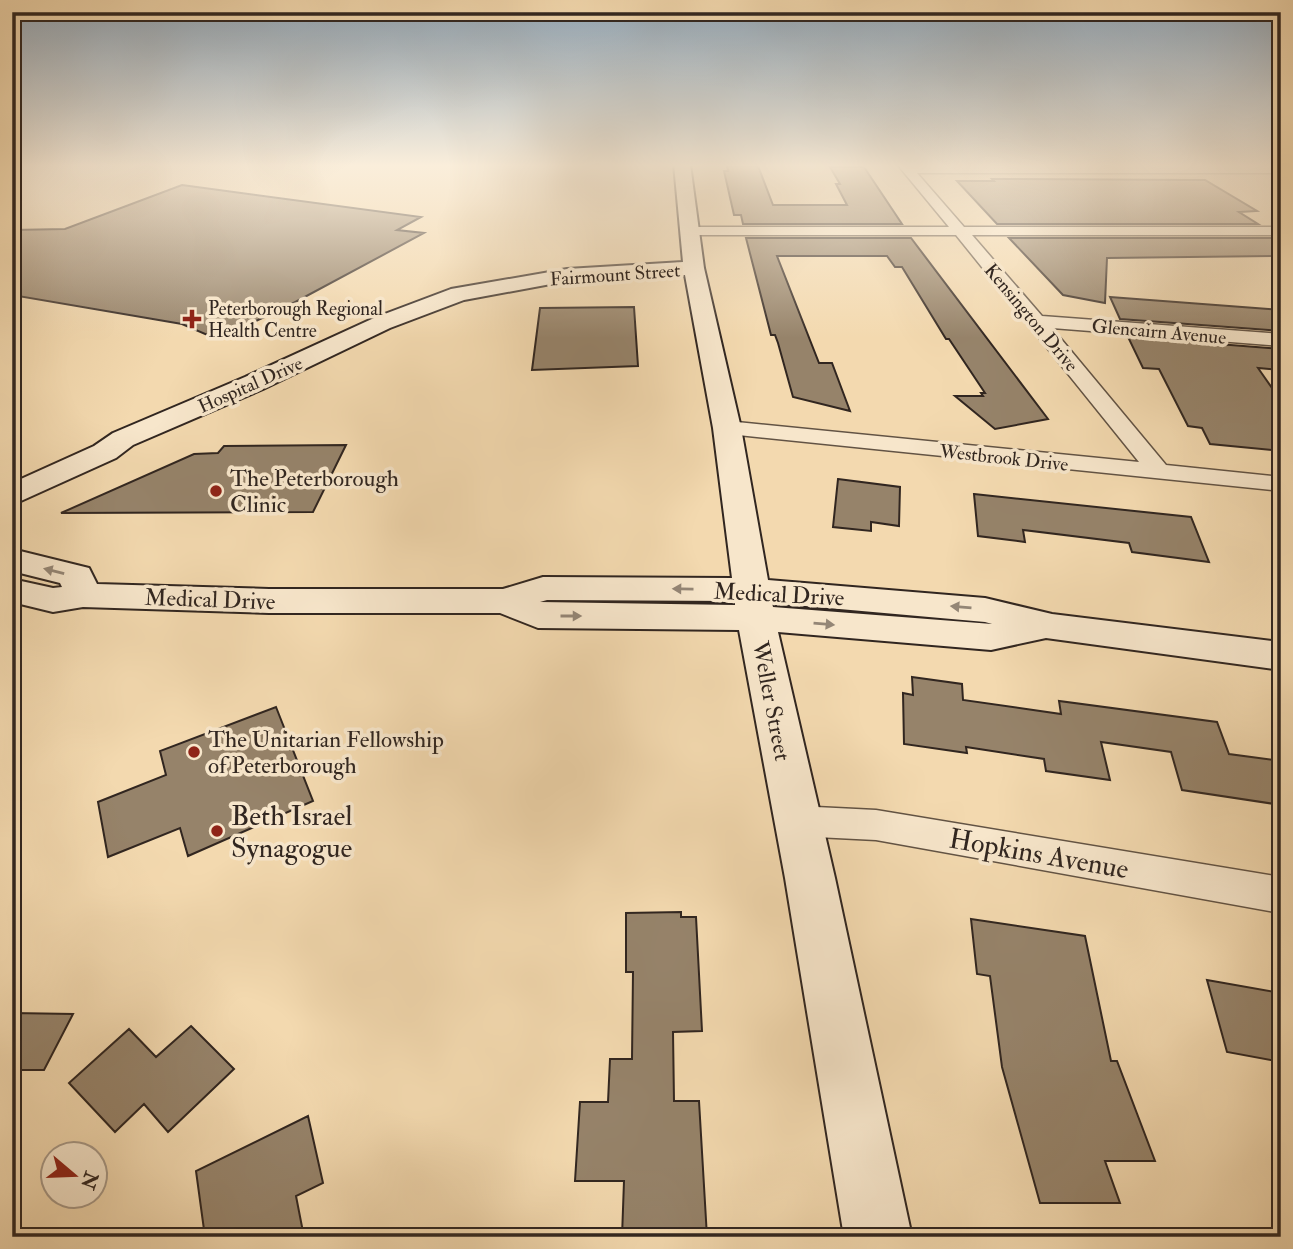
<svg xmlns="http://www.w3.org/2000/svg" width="1293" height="1249" viewBox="0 0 1293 1249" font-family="'IM FELL Double Pica',serif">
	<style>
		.building { fill: #96836a; stroke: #312620; stroke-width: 2 }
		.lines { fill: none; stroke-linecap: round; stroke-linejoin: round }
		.street-casing { stroke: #625344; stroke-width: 3 }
		.secondary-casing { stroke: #312620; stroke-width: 4 }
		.street { fill: #f7e6cb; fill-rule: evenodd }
		.secondary { fill: #f7e6cb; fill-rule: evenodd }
		.oneway { fill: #948676 }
		.poi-dot { fill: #8f2418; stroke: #f7e6cb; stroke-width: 2.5 }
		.labels { text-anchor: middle; stroke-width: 7; stroke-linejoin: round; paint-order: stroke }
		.far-street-label { font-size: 19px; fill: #312620; stroke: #f7e6cb }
		.far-poi-label { font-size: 19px; fill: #312620; stroke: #f7e6cb; text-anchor: start }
		.poi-label { font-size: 23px; fill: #312620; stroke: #f7e6cb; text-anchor: start }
		.street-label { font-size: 23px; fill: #312620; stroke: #f7e6cb }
		.near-poi-label { font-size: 28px; fill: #312620; stroke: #f7e6cb; text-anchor: start }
		.near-street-label { font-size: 28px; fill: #312620; stroke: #f7e6cb }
	</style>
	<rect width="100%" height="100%" fill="#f3d9af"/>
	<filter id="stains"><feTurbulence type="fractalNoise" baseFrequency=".00286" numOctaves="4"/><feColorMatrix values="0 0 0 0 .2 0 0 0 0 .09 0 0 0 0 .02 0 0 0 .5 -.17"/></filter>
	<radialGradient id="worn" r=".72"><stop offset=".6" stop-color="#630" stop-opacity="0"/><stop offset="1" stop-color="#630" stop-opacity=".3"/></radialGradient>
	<path class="building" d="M727,166h31l15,39h74l-11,-21h4l-10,-17h34l38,57h-159l-2,-9h-7l-10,-44h4z
		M992,179l213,1 52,31 -18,1 19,12h-261l-40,-43h37z
		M182,185l239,32 -24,13 27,3 -138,74 -43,20 -31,10 -30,-13 -170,-29v-65l53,-1z
		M746,238h165l137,181 -53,10 -40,-33h28l-2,-3h4l-36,-54h-3l-44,-72h-7l-8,-11h-110l42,107h13l18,48 -57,-14 -15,-54 -3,-8h-4z
		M1009,238h270l2,18 -174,2 -2,45 -42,-8z
		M1110,297l171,13v21l-161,-12z
		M634,307l4,59 -106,4 8,-62z
		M1128,337l153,12v21l-23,-2 23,33v50l-71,-7 -8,-16 -14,-2 -29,-57 -16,-1z
		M346,445l-33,67 -252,1 133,-59 24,-1 6,-7z
		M838,479l62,8 -1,39 -28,-4v9l-38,-4z
		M974,494l217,23 18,45 -77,-10 -3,-9 -106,-13 2,12 -47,-6z
		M912,677l50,7 1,16 98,14 -2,-13 158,21 12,32 52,7v44l-99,-15 -11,-38 -70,-10 9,38 -64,-9 -2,-12 -78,-12 1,6 -63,-9 -1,-51 10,2z
		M276,707l37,94 -125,55 -8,-28 -72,29 -10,-55 68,-27 -6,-24z
		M681,912v5h15l6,114 -29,1 1,69h25l8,136h-85l2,-56h-49l5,-79h28l2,-43h22l1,-87h-7v-59z
		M971,919l114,17 26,125h6l38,100h-50l15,42h-80l-38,-136 -12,-91 -13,-2z
		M1207,980l74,13v69l-54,-10z
		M12,1013l61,1 -29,56h-32z
		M191,1026l43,43 -66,63 -24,-28 -29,28 -46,-49 60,-54 27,28z
		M308,1116l15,67 -27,13 8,41h-99l-9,-66z"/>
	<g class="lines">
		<defs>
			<path id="street" d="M897,164l384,1v8h-364l47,54h317v8h-309l70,81 239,18v12l-229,-18 114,137 115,12v14l-562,-58 -3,-5 3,-5 8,-2 412,41 -183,-227h-264l-7,-4 7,-4h257z
				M796,806l80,4 405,67v36l-405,-73 -80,-4 -13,-4 -6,-11 6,-11z"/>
			<path id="secondary" d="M674,164h16l14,104 37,160 27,152 217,18 67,16 229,28v28l-235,-32 -55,12 -213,-18 57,246 77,359h-68l-59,-359 -46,-248 -201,-2 -38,-15h-231l-186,-6 -30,5 -41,-10v-23l41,9 9,-1 -2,-4 -48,-12v-22l77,19 8,16 172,5h234l40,-12 189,1 -19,-150 -28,-153 -118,6 -103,19 -74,28 -127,61 -130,56 -17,13 -104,47v-22l82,-37 19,-13 132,-56 129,-59 77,-29 116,-20 116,-7zM547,600l188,1v4l-195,-3zM772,603l213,19 7,2 -219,-17z"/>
		</defs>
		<use href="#street" class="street-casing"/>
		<use href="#secondary" class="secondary-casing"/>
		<use href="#street" class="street"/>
		<use href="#secondary" class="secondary"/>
	</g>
	<defs><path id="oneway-solid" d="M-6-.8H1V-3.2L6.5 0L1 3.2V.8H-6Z" transform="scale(1.75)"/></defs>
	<g class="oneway">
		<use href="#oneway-solid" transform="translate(54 571) rotate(-166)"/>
		<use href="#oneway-solid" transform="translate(683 589) rotate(-179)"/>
		<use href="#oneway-solid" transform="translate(961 607) rotate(-175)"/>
		<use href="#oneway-solid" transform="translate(571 616)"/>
		<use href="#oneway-solid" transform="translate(824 624) rotate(5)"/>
	</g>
	<linearGradient id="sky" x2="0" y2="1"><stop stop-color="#92aabe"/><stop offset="0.49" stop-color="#faeedb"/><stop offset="1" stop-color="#faeedb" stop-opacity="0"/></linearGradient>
	<rect width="1293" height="338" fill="url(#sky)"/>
	<g class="poi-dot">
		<path d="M188.5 308.5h7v7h7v7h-7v7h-7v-7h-7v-7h7z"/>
		<circle cx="216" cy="491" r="7"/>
		<circle cx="194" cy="752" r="7"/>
		<circle cx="217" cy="831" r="7"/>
	</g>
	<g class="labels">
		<g class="far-street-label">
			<text transform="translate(615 274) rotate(-4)" y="7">Fairmount Street</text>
			<text transform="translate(1032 317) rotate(50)" y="7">Kensington Drive</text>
			<text transform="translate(1159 331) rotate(5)" y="7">Glencairn Avenue</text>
			<text transform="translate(250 384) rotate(-24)" y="7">Hospital Drive</text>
			<text transform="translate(1004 457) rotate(6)" y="7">Westbrook Drive</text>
		</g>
		<g class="far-poi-label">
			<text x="208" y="315">Peterborough Regional<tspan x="208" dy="22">Health Centre</tspan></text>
		</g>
		<g class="poi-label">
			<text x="230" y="486">The Peterborough<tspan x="230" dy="26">Clinic</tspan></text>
			<text x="208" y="747">The Unitarian Fellowship<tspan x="208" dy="26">of Peterborough</tspan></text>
		</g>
		<g class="street-label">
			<text transform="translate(779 594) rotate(3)" y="8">Medical Drive</text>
			<text transform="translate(210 599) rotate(2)" y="8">Medical Drive</text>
			<text transform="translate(772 701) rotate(79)" y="8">Weller Street</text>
		</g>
		<g class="near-poi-label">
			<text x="231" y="825">Beth Israel<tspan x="231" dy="32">Synagogue</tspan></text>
		</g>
		<g class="near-street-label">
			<text transform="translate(1039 853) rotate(10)" y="10">Hopkins Avenue</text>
		</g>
	</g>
	<rect width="1293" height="1249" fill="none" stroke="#f3d9af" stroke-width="42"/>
	<rect x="14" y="14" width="1265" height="1221" fill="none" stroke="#312620" stroke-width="3.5"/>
	<rect x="21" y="21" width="1251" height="1207" fill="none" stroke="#312620" stroke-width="2"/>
	<g transform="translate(74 1175) rotate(109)"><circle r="33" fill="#f7e6cb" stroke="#a89987" stroke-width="2"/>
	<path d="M0-5L12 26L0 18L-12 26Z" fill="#8f2418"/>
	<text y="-10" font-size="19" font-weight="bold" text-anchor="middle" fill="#312620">N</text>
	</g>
	<rect width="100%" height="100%" filter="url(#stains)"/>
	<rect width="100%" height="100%" fill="url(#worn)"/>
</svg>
